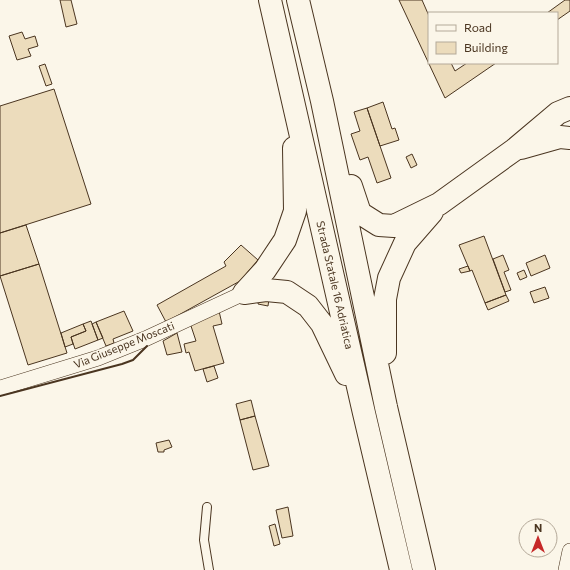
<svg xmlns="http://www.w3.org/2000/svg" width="570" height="570" viewBox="0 0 570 570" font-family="Commissioner,sans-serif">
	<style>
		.building { fill: #ecdcbc; stroke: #4a3520 }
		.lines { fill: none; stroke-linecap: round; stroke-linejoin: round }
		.lane-casing { stroke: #4a3520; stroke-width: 10 }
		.street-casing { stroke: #4a3520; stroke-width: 16 }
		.highway-casing { stroke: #4a3520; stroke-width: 24 }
		.lane { stroke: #fbf6e9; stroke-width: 8 }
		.street { stroke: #fbf6e9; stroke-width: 15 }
		.highway { stroke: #fbf6e9; stroke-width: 22 }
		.wall { stroke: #4a3520; stroke-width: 2 }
		.labels { text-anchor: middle; stroke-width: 3; stroke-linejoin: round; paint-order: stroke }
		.street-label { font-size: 11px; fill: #4a3520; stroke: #fbf6e9 }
	</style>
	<rect width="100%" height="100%" fill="#fbf6e9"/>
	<path class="building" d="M60,0h11l6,24 -11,3z
		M399,0h23l7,16v47h22l4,8 12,-8h29l-51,35z
		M565,0h5v11l-13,9v-7h-10z
		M22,32l3,7 10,-3 3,10 -10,3 3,7 -14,4 -8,-24z
		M45,64l7,20 -6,2 -7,-20z
		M54,89l37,115 -91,29v-127z
		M383,102l9,27 3,-1 4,12 -19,6 -13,-38z
		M367,108l24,70 -14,5 -9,-26 -8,3 -9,-26 9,-3 -6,-19z
		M412,154l5,11 -6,3 -5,-11z
		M26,225l13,39 -39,12v-43z
		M484,236l22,59 -21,8 -13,-33 -2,1 -11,-26z
		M241,245l17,15 -18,21 -74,41 -9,-17 69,-39 -2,-4z
		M503,255l6,15 -5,2 7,18 -6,2 -12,-33z
		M545,255l5,13 -19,8 -5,-13z
		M39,264l28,89 -39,12 -28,-89z
		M468,266l2,5 -9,2 -2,-4z
		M524,270l3,7 -7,3 -3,-7z
		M545,287l4,11 -15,5 -4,-11z
		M506,295l3,6 -21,9 -3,-7z
		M259,298l10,1 -1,7 -10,-2z
		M124,311l9,20 -20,8 1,4 -8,3 -10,-24z
		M219,311l3,13 -9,2 11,37 -29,8 -6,-19 -3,1 -2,-9 12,-3 -6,-18z
		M91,321l7,19 -23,9 -4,-12 15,-6 -3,-7z
		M96,322l7,16 -5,2 -6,-16z
		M83,324l3,7 -15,6 2,7 -8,3 -4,-14z
		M177,333l5,19 -15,3 -4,-14z
		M214,366l4,12 -11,4 -4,-13z
		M251,400l4,16 -15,4 -4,-16z
		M255,416l14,50 -16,4 -13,-50z
		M169,440l3,7 -8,3v2h-6l-2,-9z
		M288,507l5,29 -11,2 -6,-28z
		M275,524l5,20 -6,2 -5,-20z"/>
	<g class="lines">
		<defs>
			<path id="lane" d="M207,507l-3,33 5,30"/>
			<path id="street" d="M0,388l98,-30 47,-19 99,-46
				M566,570l4,-19"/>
			<path id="highway" d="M270,0l94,413 37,157
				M298,0l24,101 64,306 38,163
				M521,148l39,-11 10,1
				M351,186l9,27 19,12 15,1 45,-22 75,-54 44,-37 12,-5
				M244,293l21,-23 20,-30 10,-29 -1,-63
				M244,293l22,-3 21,2 21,14 14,18 24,50
				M385,353v-54l4,-21 16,-35 27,-31"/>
		</defs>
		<use href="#lane" class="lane-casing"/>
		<use href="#street" class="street-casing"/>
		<use href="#highway" class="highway-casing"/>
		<use href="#lane" class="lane"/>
		<use href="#street" class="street"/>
		<use href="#highway" class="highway"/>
		<path class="wall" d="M0,396l122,-32 11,-4 14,-14"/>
	</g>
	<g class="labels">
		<g class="street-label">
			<text transform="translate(335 285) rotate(77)" y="4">Strada Statale 16 Adriatica</text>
			<text transform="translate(124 345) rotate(-22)" y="4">Via Giuseppe Moscati</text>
		</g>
	</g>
	<rect x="428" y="12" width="130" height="52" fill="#fbf6e9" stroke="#b4a999"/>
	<rect x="436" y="25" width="20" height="6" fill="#fbf6e9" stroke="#b4a999"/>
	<text x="464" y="32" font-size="12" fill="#4a3520">Road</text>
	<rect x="436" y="42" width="20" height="12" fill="#ecdcbc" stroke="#b4a999"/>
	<text x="464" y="52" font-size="12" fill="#4a3520">Building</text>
	<g transform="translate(538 538)"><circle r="19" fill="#fbf6e9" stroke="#b4a999"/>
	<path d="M0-3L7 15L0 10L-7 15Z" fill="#c62828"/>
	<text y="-6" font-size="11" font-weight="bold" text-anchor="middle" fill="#4a3520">N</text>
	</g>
</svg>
